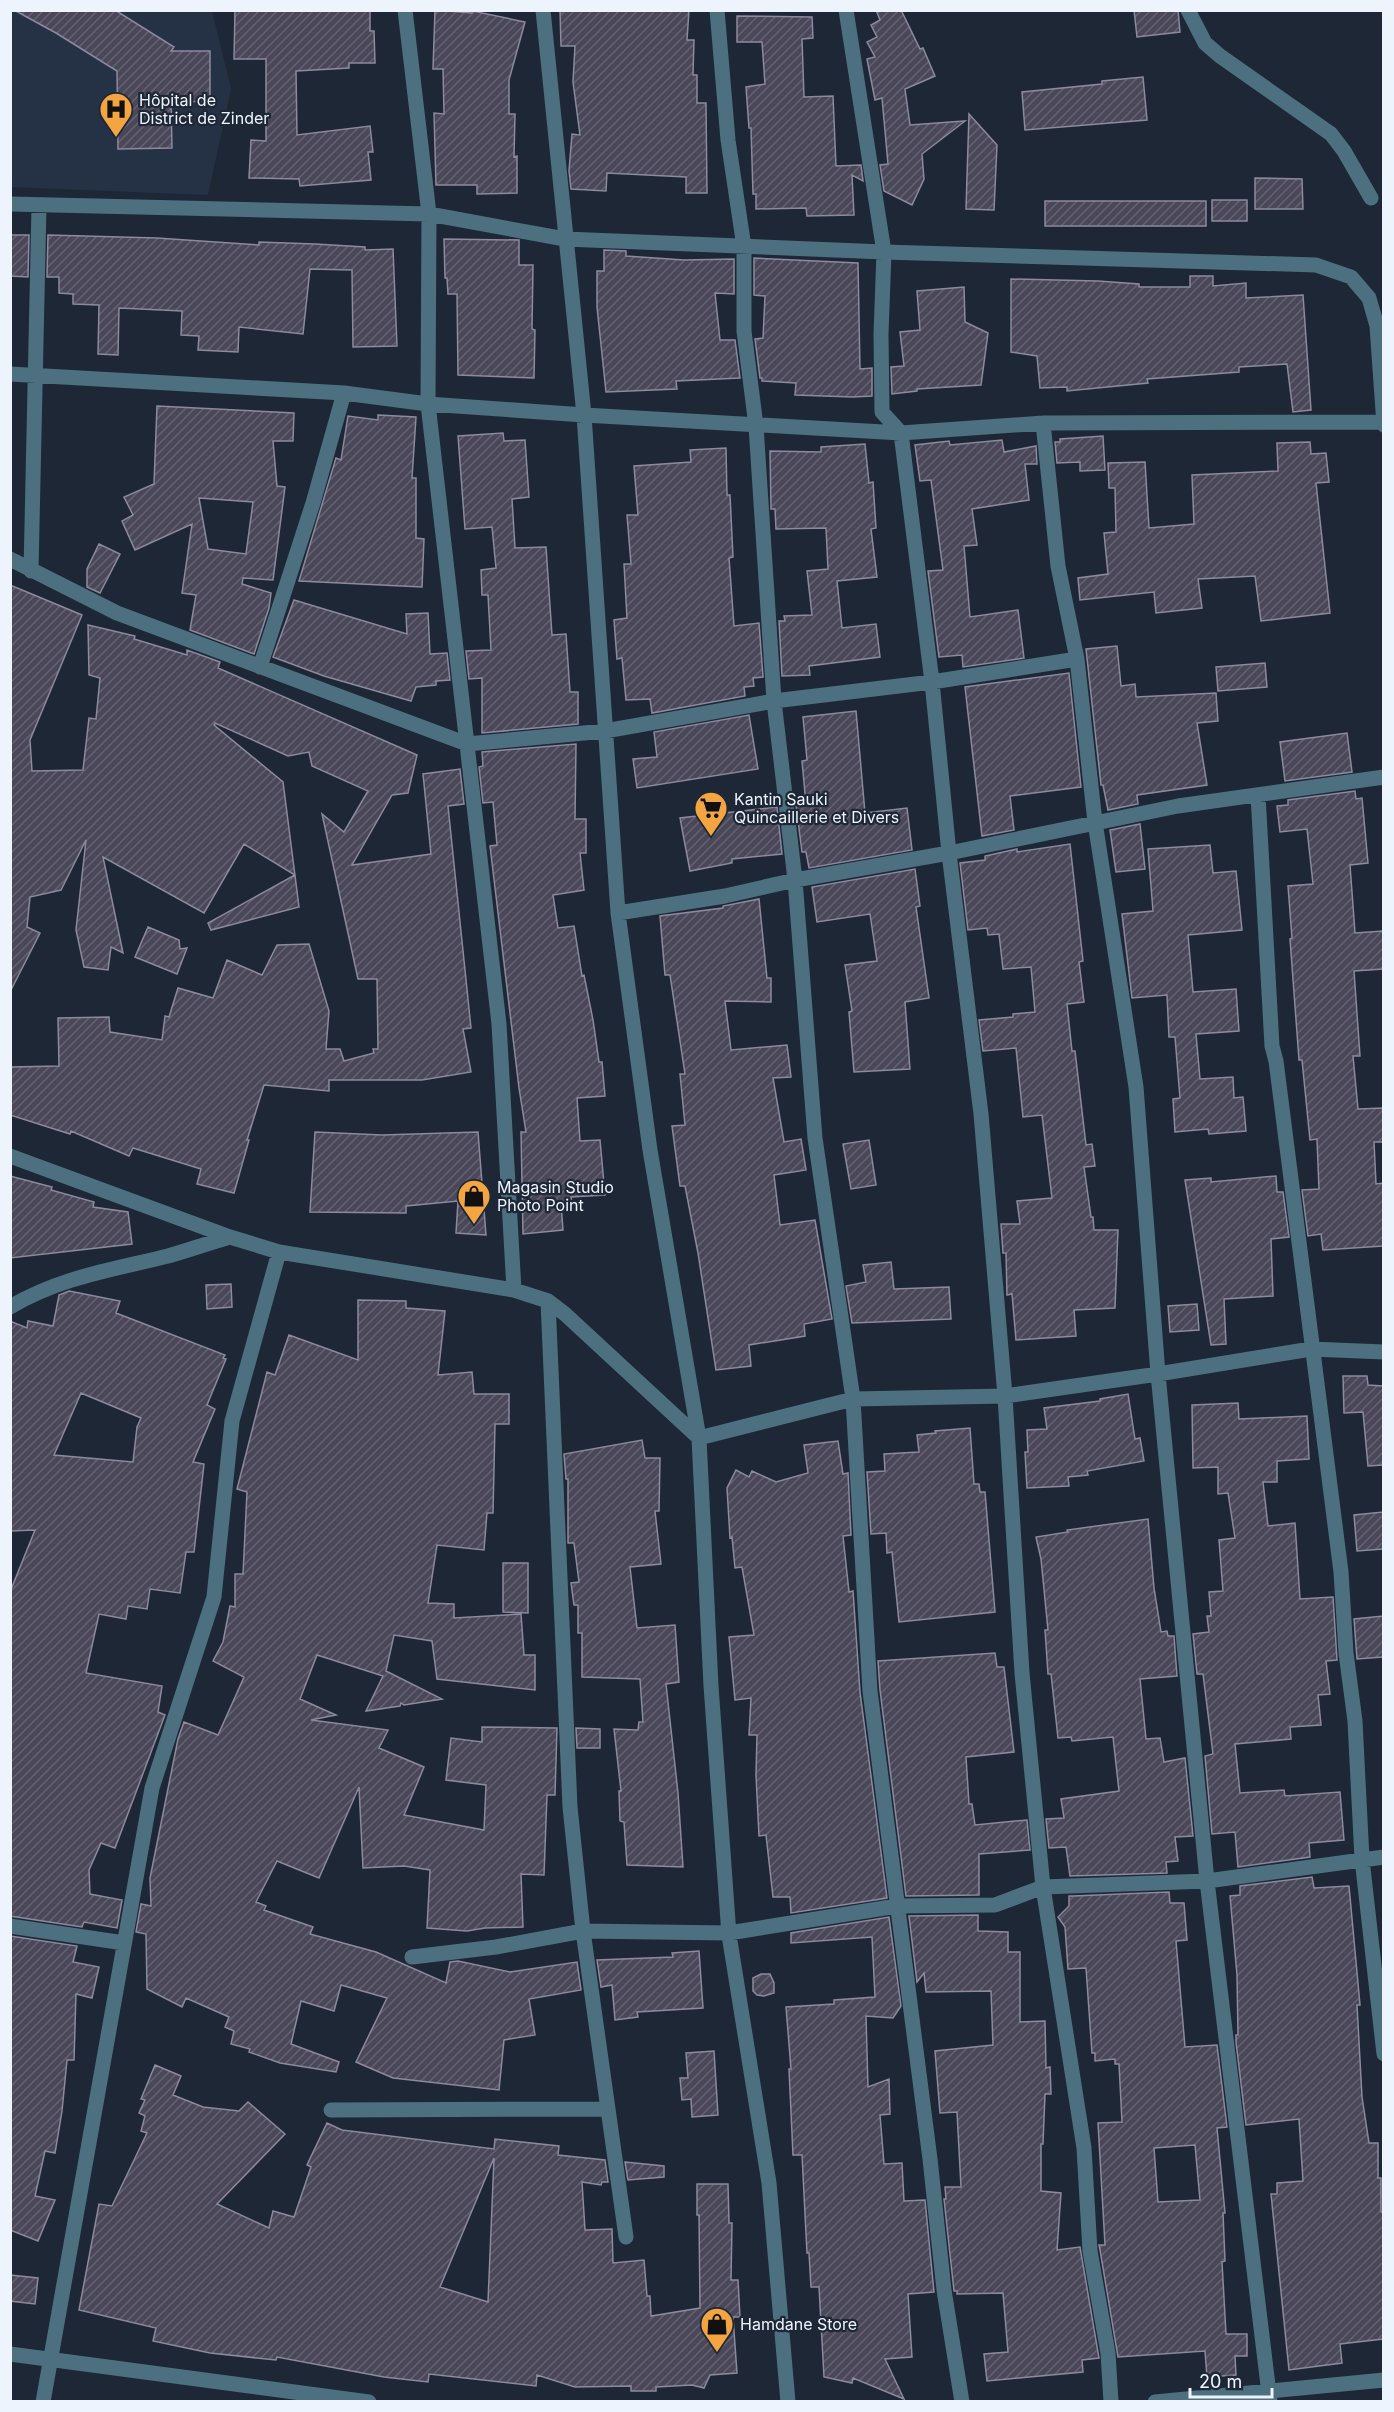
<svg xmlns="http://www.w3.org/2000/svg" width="1394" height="2412" viewBox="0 0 1394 2412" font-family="Inter,sans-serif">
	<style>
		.built { fill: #253246 }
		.building { fill: url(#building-hatch); stroke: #8d899e; stroke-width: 1.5; fill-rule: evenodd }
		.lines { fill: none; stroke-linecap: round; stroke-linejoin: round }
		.minor { stroke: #4c707f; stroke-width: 15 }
		.labels { text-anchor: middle; stroke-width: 4.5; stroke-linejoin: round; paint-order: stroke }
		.poi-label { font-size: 16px; fill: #edf4fe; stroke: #1e2736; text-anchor: start }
	</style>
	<defs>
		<pattern id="building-hatch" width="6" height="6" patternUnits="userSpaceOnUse" patternTransform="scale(1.5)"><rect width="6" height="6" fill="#4a4759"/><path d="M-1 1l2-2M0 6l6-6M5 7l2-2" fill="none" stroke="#646272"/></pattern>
	</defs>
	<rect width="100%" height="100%" fill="#1e2736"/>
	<path class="built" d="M11,11h201l19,78 -23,106 -197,-8z"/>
	<path class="building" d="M14,10h101l59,37 -3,4h39v51l-39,-1 1,47 -54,1 -1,-78 -61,-38z
		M235,10l135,1v20h4l1,32h-26v5l-53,3 1,64 73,-9 3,26h-5l3,28 -71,6 -1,-7 -50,-1 2,-38 15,1v-82h-32z
		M435,10l37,3 1,-2 52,11 -16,58v34h6l-1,43 3,-1v37l-40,1v-9h-41l-2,-72 10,1 -1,-45h-10z
		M560,10h129l-2,30h7l-1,35h4v28h9l1,90h-21v-16l-79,-4 -1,18 -35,-2 -2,-18 3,-37 8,1 -7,-53 2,-36h-14z
		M876,10h25l19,39 3,-1 12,28 -30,13 5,36 55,-4 -43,33 2,25 -12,26 -28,-14 -4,-26 8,-1 -6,-66 -7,2 -8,-41 8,-2 -8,-15 10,-5 -6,-12 9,-5z
		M1134,10h44l2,22 -43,5z
		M737,16l75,1 1,21 -11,1 2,58 29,-1 3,70 25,-1 2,16 -11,-6 2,40 -47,1 -1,-8 -50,1v-15h-3l-2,-66h-2l-3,-41 19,-3 -3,-42h-25z
		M1143,77l4,43 -122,10 -3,-38 80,-8v-3z
		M969,114l28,31 -3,65 -28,-1z
		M1255,178l47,1 1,30h-48z
		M1212,200h35v21h-35z
		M1045,201h161v25h-161z
		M10,235h19l-1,42 -18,-1z
		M48,235l109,3 102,7v-3l56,2 50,3v3l28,-1 4,97 -44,1 -1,-77 -42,-1 -7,65 -64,-7 -1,25 -40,-2 1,-14 -18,-1 1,-24 -63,-3 -1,47 -20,-1 1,-49 -26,-1v-10l-14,-1v-16h-12z
		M444,239l75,1v25h14l-1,64 3,1 -1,48 -76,-3 -1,-81h-9l-1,-16h-2z
		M604,250l22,1v5l58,4 50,-1v35l-19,-1 5,47h15l5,38 -64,3 1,8 -71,3 -9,-85v-36h7z
		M754,258l104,5 2,106 12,-1v28l-19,1 -58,-2 1,-12 -34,-2v-3h-2l-5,-39 8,-1 2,-42 -11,-1z
		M1190,276h23v10l33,-3v15l57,-3 8,115 -18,2 -6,-48 -48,3v5l-92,7 1,4 -81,8v-4l-27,1 -3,-32 -26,-4v-73l87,2 41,3v3h51z
		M964,287l1,35 23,11 -7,52 -64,4v2l-25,3 -1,-27 13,-1 -4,-34 20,-2 -3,-39z
		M157,406l137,7 -1,28h-20l4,45 8,1 -12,93 -30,-2 -1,6 29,9 -2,15 -15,46 -64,-24 6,-35 -14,-2 10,-69 -57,26 -13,-29 11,-6 -9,-18 30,-13zM199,498l54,4 -7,52 -38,-5z
		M378,415l38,2 -4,61h4v60l8,1 -2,48 -123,-6 37,-123 5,2 7,-44 30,4z
		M503,433l1,8 21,-1 4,57 -17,2 3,49 31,-1 6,88 14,-1 4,58h8v32l-96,9v-55l-13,1 -3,-28 25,-1 -3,-55h-6l-1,-25 15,-2 -4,-41 -27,2 -7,-93z
		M1103,436l2,34 -25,1v-9l-23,1 -2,-21h5v-3z
		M1002,440l2,12 32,-6 1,18h-12l4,36 -57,9 5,36 -13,1 6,71 48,-7 6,48 -61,9 -1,-12 -23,2 -11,-86 15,-1 -12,-90 -11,1 -5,-36 34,-4 1,4z
		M1310,442l1,12 15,-1 3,29 -13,1 14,130 -69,8 -6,-45 -57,3 4,29 -46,5 -2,-21 -74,8 -2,-22 30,-4 -4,-41 12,-1 -1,-44h-6l-1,-25 37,-1 4,66 45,-4 -2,-49 86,-4 -1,-28z
		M865,444l4,39 4,-1 3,46 -5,1 6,48 -40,4 5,47 34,-4 4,33 -71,9 1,9 -28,1 -3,-55h6l-1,-5 28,-1 -5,-44 21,-2 -2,-41 -50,1 -1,-20h-4l-1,-58 51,1v-5z
		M726,448l1,47h3l3,62 -4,1 5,68 25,-3 4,54 -10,1 1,8 -10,1 1,9 -93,17 -2,-14 -24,1 -4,-42 -5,1 -3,-39 13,-2 -3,-54h7l-4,-49h11l-4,-49 57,-4 -1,-12z
		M99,544l21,10 -20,39 -13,-6v-18z
		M10,585l72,30 -52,125 2,31 51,-1 6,-52 7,1 4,-41 -11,-3 -1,-50 47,11 -1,3 53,16v-5l33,12 -2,6 199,87 -9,38 -16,2 -40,70 79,-11 -8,-80 37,-5 4,35 -16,2 23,222 -8,1 8,43 -49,8h-93v11l-65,-6 -17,55h2l-15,53 -37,-9 4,-15 -68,-21 -4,8 -58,-25 -1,3 -60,-19v-48l49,-1 -1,-48 51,-1 1,15 52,8 3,-24 4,1 9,-29 35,10 14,-38 35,15 15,-30 32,-1 20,67 -3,38h14l4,12 30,-8 -1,-4h5l-1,-70h-19l-36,-165 22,18 24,-41 -56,-25 -3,-14 -21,4 -73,-33 -1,2 69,57 16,125 -88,23 -3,-7 87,-48 -51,-31 -40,69 -101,-56 20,96 -12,-6 -3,23 -24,-3 -8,-37 10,-90 -25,50 -31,7 -3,30 13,6 -30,59z
		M294,600l113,34 -1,-20 22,-1 2,41 17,-1 3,27 -14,1v4l-20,2 -5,14 -87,-25 -51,-19z
		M1117,646l4,40 14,-2 1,13 80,-4 2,28 -21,2 10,62 -70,10 1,9 -30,6 -5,-25h-2l-15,-136z
		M1265,663l2,24 -49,4 -2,-24z
		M1069,673l12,114 -71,9 4,34 -32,6 -17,-149z
		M856,711l9,102 42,-5 5,42 -103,18 -3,-16h-4l-6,-47 10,-1 -4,-43 5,-1 -4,-43z
		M749,715l9,54 -121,19 -4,-29 24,-2 -3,-25z
		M1347,733l5,39 -67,9 -5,-39z
		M576,744l-1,75h11v34h-6l4,37 -31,5 5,33 16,-2 8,50 2,-1 9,45 6,42h3l3,34 -28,2 3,43 20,-1 5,55 -34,2 1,5 -11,1 2,27 -40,4 -2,-102h5l-7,-44 -29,-242 7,-1 -4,-43 -10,1 -4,-36 4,-1 -1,-14z
		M1355,791l1,8 6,-1 6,65 -18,2 5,68 28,-2v38l-29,2 6,85h-7l5,53 25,-1v34h-9l2,42 7,-1v63l-60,4 -2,-16 -13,2 -6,-46 17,-1 -2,-50 -7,1 -8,-80h-3l-9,-121 2,-1 -4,-52 25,-2 -6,-55 -27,3 -3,-26 11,-1v-5z
		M777,807l5,47 -50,5v4l-42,8 -10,-53z
		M1140,824l5,45 -29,3 -6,-42z
		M1070,844l13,117 -4,1 5,40 -17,2 5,47h3l11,94 6,-1 3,22 -11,1 7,50h2l1,13h24l-3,78 -41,2 2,26 -60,4 -4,-46 -5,1 -1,-42h-3l-2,-29h19l-3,-23 35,-3 -10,-83 -19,2 -7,-69 -33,3 -4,-31 34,-3v-3l22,-2 -4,-45 -28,2 -4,-35 -11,1 -1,-7 -19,2 -8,-67 25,-3v-4l32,-7v3z
		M1210,845l3,28 23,-2 6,59 -54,5 5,57 43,-3 3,42 -43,3 4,45 33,-2 1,21 9,-1 3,34 -37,3 -1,-5 -33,3 -2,-33 7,-1 -5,-61h-6l-2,-42 -35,3 -10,-84 31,-3 -5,-62z
		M915,869l5,37 -4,1 13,91 -24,4 5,67 -56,3 -5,-60 3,-1 -7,-46 32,-4 -7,-47 -53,8 -5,-35z
		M759,899l8,79h4v24l-46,-1 6,49 56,-5 4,32 -18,1 11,64 17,-3 5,31 -32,5 6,50 35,-5 17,99 -28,5 1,12 -56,9 2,21 -35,4 -18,-117 -13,-67h-5l-8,-60 13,-1 -5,-51h5l-15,-99h-5l-5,-59 63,-8v-2z
		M148,927l31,13 1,9 7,-1 -10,26 -42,-17z
		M315,1132l67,3 96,-3 8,103 -30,-2 2,-32 -52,5v7l-96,-1z
		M869,1140l7,45 -25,4 -8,-45z
		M10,1176l42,11 -1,3 43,12 -1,5 35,5 4,32 -122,14z
		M1276,1176l1,16h6l6,45 -18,2 2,57 -49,3 2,45 -15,1 -26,-165 26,-2v4z
		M891,1262l3,27 55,-2 2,32 -99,4 -6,-37 20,-4 -3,-17z
		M231,1284l1,23 -25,2 -1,-24z
		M69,1291l51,10 -4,12 109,42 -2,3 3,1 -19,46 8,4 -22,53 11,2 -10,88h-8l-6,41 -30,-4 -3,20 -19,-3 -2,13 -27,-5 -13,59 76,13 -4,26 7,3 -50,133 -14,-5 -12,27 1,24 32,6 -5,28 -33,-6 -2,5 -72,-11v-324l25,-62 -25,1v-210l17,7 1,-7 25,5 6,-31zM81,1393l60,25 -4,9 -4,35 -79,-7z
		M358,1300l48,1v7l39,3 -7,64 34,-3 2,22h35v30h-14l-2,89h-6l-3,37 -47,-5 -9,58 26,1v14l67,-4 3,41h11v35l-98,-11 -5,-38 -38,-6 -8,36 56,28 -38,6 -3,-2 -1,3 -34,5 17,-35 -66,-21 -17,44 36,16 -25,5 77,10 -9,18 45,19 -20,48 80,15 2,-45 -40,-5 5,-42 31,4v-15l75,1 -2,67h-8l-3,80 -23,-1 2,53 -38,1 -18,3 -40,-3 3,-58 -26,-4 -41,2 -4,-81 -40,91 -42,-17 -21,41 10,4 -2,4 49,17 -3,7 66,18 70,31 4,-21 8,-1 52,11 67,-10 4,28 -52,9 6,36 -31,5 -5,50 -106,-12 -37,-16 31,-64 -46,-13 -7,26 -33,-10 -10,43 48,18 -3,10 -56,-9 -31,-11 1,-3 -19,-5 3,-13 -9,-4 4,-10 -43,-19 -4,9 -35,-18 -1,-55 -10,-2 5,-28 10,2 -1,-28 28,-139 6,-17 34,13 26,-58 -31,-16 10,-19 7,-36 5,1v-33h8l4,-82 -10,-3 30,-117 8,3 14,-40 69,25z
		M1197,1304l2,26 -29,2 -2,-26z
		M1343,1376h24l1,9 15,1v79l-15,1 -5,-54 -19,1z
		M1128,1394l7,45 5,-1 4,23 -57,10 1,4 -20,2 1,9 -42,2 -2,-36h3l-1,-22 20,-1 -3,-21 56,-7v-2z
		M1238,1403l1,16 68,-3 2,43 -32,2v21h-14l5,44 27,-3 5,76 33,-2 4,63 -11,1 4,33 -12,1 3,30 -31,2 1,12 -56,5 5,49 44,-3 1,6 55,-4 4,48 -35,3 1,14 -72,10 -3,-35 -23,2 -7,-78 8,-2 -10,-80h-6l-4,-40 16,-2 -2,-16h4l-2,-24 14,-1 -4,-51 16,-2 -7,-45 -10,1v-27l-25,1 -1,-63z
		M970,1428l4,56h5l1,8h5l10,120 -96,10 -7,-70 -5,1 -1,-20 -15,1 -4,-62 18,-1 -1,-17 35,-2 -2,-17 19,-2 -1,-2z
		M642,1440l3,18h15l-1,53h-4l6,53 -31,3 7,61 38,-3 4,57 -13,2 12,109 5,74 -56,-2 -3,-43 -4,-1 -1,-30h2l-7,-62 24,1 1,-8h4l-3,-43 -58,-2v-44h-4v-28h-4l-3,-22 8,-1 -5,-39h-6v-64h-2l-2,-25z
		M838,1441l5,33 5,-1 3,62 -8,1 6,56 4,-1 7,101 27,206 -96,15 -1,-16h-17l-7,-62 -7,1 -3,-61 1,-40h-8l2,-37 -16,2 -6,-63 25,-2 -12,-68 -7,1 -3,-31 -2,1 -3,-50 9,-18 13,7 3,-6 24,11 32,-9 -4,-28z
		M1383,1512v37l-26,2 -3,-36z
		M1148,1519l6,69 7,44 6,-1 1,5h6l3,40 -37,3 6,60 14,-1 4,24 21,-4 8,78 -18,1 3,24 -12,1 1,11 -97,3 -4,-29 -17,1 -3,-29 18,-1 -3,-19 58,-8 -6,-54 -41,4 -1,-4 -13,1 -7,-64h-3l-3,-44h3l-7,-71 -5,-22 32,-5 -1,-2z
		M503,1563h25v50l-25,-1z
		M1383,1616v41l-26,2 -3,-40z
		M995,1653l2,14h7l10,85 -48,5 3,47h3l3,21 52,-5 3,30 -51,4v41l-73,1 -26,-206 -2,-29z
		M576,1728l24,1v19h-23z
		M1312,1877l2,11 35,-2 11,119h-3l5,92 7,46h9v35h3v34h2v127l-43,5 2,19 -53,7 -18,-176h6v-11l26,-2 -4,-62 -53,6 -10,-83v-7h2l-1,-60 -7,-79 10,-1v-9z
		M1169,1892l1,11h14l3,37 -11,1 9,106 32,-2 10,82 -10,1 8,85h-2l2,48 -3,1 4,72h21v22h-12l1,19 -29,2 -2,-26 -87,6 -18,-107 -1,-5h6l-7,-122 24,-1 -3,-58h-4v-5l-20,2v-8h-3l-6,-85 -18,1 -3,-42 -7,-10 11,-11v-10h4zM1195,2145l5,55 -42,2 -4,-54z
		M978,1915v16l30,1v20h12v70l25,-1 1,47 4,-1 1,27h-6l-2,50h-2v47l20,2 -4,57 23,-3 19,111 -17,2 1,12 -96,9 -3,-27 24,-2 -5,-59 -46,1v-3h-3l-10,-92h2l-1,-12h16l-4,-75 -17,1 -5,-62 58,-6 -2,-54 -65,1 -2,-19 -7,9 -8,-66z
		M889,1917l12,89 -8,12 -27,-2 2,71 21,-8 1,35 -10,1 4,49 18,-1 2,38 21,-1 9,92 -26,2 4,63 -27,2 19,40 -51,-21 -1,5 -28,-6 -5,-90h-8l-2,-34h-2l-5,-98h-9l-4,-86h2l-5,-62 48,-3v-4l41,-3 -3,-60 -81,6v-10z
		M10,1936l67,10 -4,16 26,5 -7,31 -16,-4 -2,66h-7l-5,51 -7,42 -10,-2 -10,45 20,4 -17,41 -28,-11z
		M699,1951l4,57 -66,4 1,5 -23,3 -3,-35 -11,2 -4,-27 76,-3 -1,-4z
		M761,1974h9l4,9v10l-10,3 -7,-1 -4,-4v-13z
		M714,2051l4,64 -26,2 -1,-18 -9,1 -2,-22h8l-2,-25z
		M155,2065l26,11 -8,19 30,12 36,4 9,-9 37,32 -68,70 52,24 4,-17 21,6 17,-50 -4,-2 20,-42 15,7 152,19 1,-10 64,7 -1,9 47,5 3,22h-6l-1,3 -19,-3 3,48 27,-1 1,34 31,-3 3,36h3l1,20 49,-8 -1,-93h-2v-31h31l1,39h3l-1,57h7l2,37h-7l4,56 -27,2 -6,13 -12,-3 -36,2v4h-25v-5l-56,1 -38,-12 -1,11 -107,-12 -1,8 -44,-5 -107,-20 -1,3 -66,-7 -57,-12 3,-13 -77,-18 20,-106 13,2 35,-73 -6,-2 4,-15 -6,-3 6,-13 -4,-1zM494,2158l-6,144 -48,-15z
		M625,2162l39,4v11l-36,3z
		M10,2275l28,3 -3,26 -25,-3z"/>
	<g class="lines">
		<path class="minor" d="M405,10l24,204 -1,190 71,620 15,266
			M543,10l41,405 34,498 32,237 49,288 12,248 18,249 40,248 19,219
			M717,10l11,130 16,107v84l12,95 18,275 21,179 20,258 38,261 17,292 60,468 14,131 18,112
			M846,10l38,242 -3,82 1,78 19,21 31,249 17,171 32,261 24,282 17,277 21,214 41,261 6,103 18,102 3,49
			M1188,10l17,33 15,13 111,78 13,17 27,47
			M10,204l419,10 136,25 319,13 432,13 35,12 18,21 8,28 7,99
			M10,374l334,19 84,11 156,11 317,18 142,-10 340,-1
			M1043,423l15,143 19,93 18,163 41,265 22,287 49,507 63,521
			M10,559l107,54 350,131 138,-13 169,-30 158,-19 145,-23
			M31,571l8,-365
			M260,667l53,-164 31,-110
			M1258,795l14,251 4,15 65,511 5,81 9,68 7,138 22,195
			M618,913l107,-17 70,-16 154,-27 229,-47 206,-29
			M10,1156l220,81 49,15 235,38 34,11 17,13 134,124 154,-39 152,-3 153,-22 153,-25 73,3
			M548,1301l22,506 13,124 43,306
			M10,1307c51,-30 102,-37 158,-51 21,-6 41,-13 62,-19
			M10,1926l114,17
			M412,1957l84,-10 87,-16 146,2 168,-27 98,-1 48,-18 164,-6 177,-24
			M331,2110l275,-1
			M10,2354l359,48
			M43,2402l109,-614 62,-191 18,-176 47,-169
			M1155,2402l229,-22"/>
	</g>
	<defs>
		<symbol id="hospital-pin" viewBox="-11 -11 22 30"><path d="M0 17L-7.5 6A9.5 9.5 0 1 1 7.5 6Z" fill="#f2a541" stroke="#1e2736"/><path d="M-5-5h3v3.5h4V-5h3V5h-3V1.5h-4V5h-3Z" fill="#111"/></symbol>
		<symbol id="supermarket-pin" viewBox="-11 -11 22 30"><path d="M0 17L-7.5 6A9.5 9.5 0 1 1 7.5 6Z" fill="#f2a541" stroke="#1e2736"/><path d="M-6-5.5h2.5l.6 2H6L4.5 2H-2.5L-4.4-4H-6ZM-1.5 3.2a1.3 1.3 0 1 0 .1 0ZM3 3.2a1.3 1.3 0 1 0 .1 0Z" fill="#111"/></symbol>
		<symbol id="shop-pin" viewBox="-11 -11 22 30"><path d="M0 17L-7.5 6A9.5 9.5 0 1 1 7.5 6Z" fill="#f2a541" stroke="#1e2736"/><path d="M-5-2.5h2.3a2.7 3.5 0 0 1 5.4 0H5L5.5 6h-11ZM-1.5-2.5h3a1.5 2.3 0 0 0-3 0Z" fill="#111"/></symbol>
	</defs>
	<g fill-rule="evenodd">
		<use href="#hospital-pin" x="97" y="90" width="38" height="52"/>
		<use href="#supermarket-pin" x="692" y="789" width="38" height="52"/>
		<use href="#shop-pin" x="455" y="1177" width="38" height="52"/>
		<use href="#shop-pin" x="698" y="2305" width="38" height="52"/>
	</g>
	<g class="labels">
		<g class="poi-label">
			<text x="139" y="106">Hôpital de<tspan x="139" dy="18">District de Zinder</tspan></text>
			<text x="734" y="805">Kantin Sauki<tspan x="734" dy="18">Quincaillerie et Divers</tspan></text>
			<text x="497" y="1193">Magasin Studio<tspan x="497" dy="18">Photo Point</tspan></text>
			<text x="740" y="2330">Hamdane Store</text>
		</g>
	</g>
	<rect width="1394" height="2412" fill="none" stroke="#edf4fe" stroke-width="24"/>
	<path d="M1190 2388v9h82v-9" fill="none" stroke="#edf4fe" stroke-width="3"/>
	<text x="1199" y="2388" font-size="18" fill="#edf4fe" stroke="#1e2736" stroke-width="4.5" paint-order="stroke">20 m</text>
</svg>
